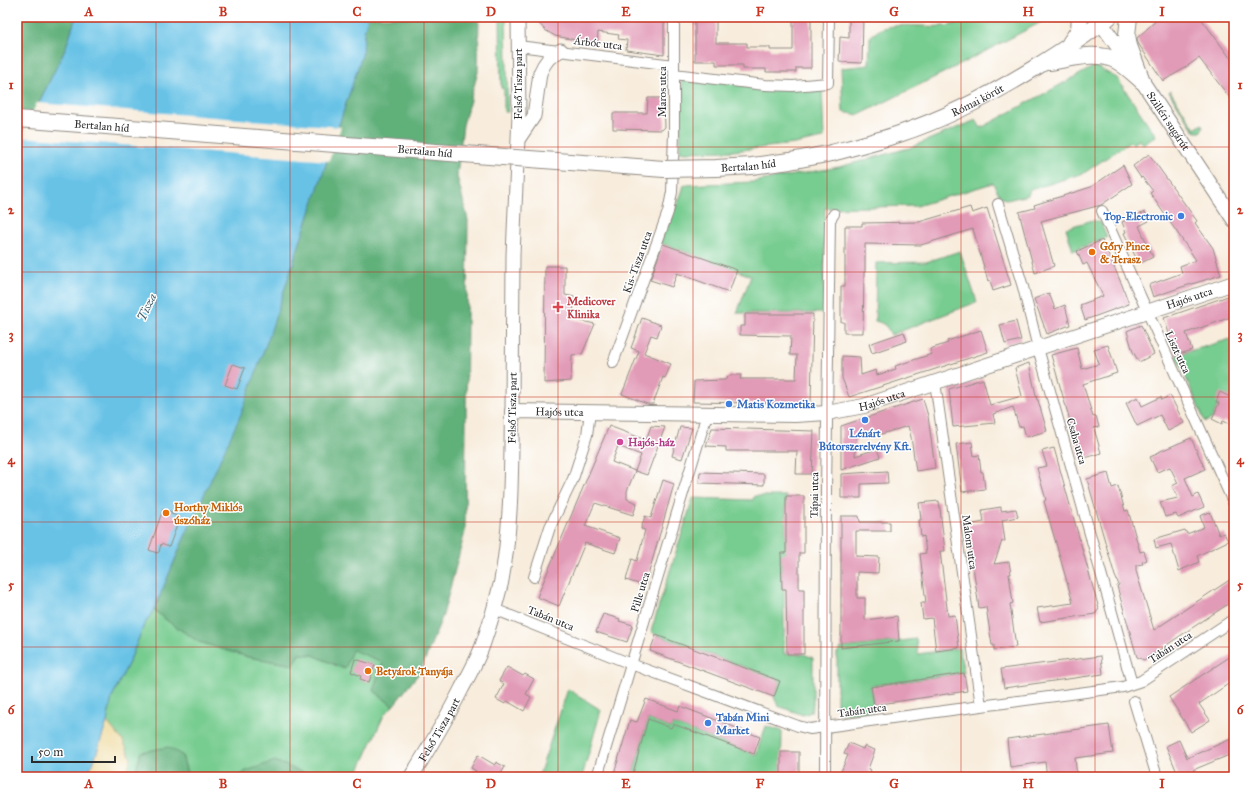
<svg xmlns="http://www.w3.org/2000/svg" width="1251" height="794" viewBox="0 0 1251 794" font-family="'IM FELL Great Primer',serif">
	<style>
		.green { fill: #77cc90; stroke: #517c5e }
		.forest { fill: #61b07a; stroke: #466e52 }
		.sand { fill: #eeda9e; stroke: #8c8264 }
		.water { fill: #68c2e6; stroke: #4a7688 }
		.pier { fill: #f8eddd }
		.building { fill: #e29bb7 }
		.lines { fill: none; stroke-linecap: round; stroke-linejoin: round }
		.minor-casing { stroke: #928c84; stroke-width: 12 }
		.tertiary-casing { stroke: #928c84; stroke-width: 15 }
		.secondary-casing { stroke: #928c84; stroke-width: 16 }
		.primary-casing { stroke: #928c84; stroke-width: 18 }
		.minor { stroke: #fff; stroke-width: 10 }
		.tertiary { stroke: #fff; stroke-width: 13 }
		.secondary { stroke: #fff; stroke-width: 14 }
		.primary { stroke: #fff; stroke-width: 16 }
		.primary-bridge-casing { stroke: #928c84; stroke-width: 18; stroke-linecap: butt }
		.primary-bridge { stroke: #fff; stroke-width: 16 }
		.grid { fill: none; stroke: #c8321e; stroke-width: 1; stroke-opacity: 0.55 }
		.shop-dot { fill: #3f7fe0; stroke: #fff; stroke-width: 1.5 }
		.food-dot { fill: #e8710a; stroke: #fff; stroke-width: 1.5 }
		.health-dot { fill: #e0444e; stroke: #fff; stroke-width: 1.5 }
		.hotel-dot { fill: #d1479c; stroke: #fff; stroke-width: 1.5 }
		.labels { text-anchor: middle; stroke-width: 3; stroke-linejoin: round; paint-order: stroke }
		.street-label { font-size: 11px; fill: #2b2b2b; stroke: #fff }
		.shop-label { font-size: 11px; font-weight: bold; fill: #366cbe; stroke: #fff; text-anchor: start }
		.food-label { font-size: 11px; font-weight: bold; fill: #c56008; stroke: #fff; text-anchor: start }
		.health-label { font-size: 11px; font-weight: bold; fill: #be3a42; stroke: #fff; text-anchor: start }
		.hotel-label { font-size: 11px; font-weight: bold; fill: #b23c85; stroke: #fff; text-anchor: start }
		.water-label { font-size: 12px; font-style: italic; fill: #40606c; stroke: #fff }
		.neatline { fill: none; stroke: #c8321e; stroke-width: 1.5 }
		.grid-label { font-size: 13px; text-anchor: middle; font-weight: bold; fill: #c8321e }
	</style>
	<rect width="100%" height="100%" fill="#fff"/>
	<filter id="ink" filterUnits="userSpaceOnUse"><feTurbulence type="fractalNoise" baseFrequency=".025" numOctaves="2"/><feDisplacementMap in="SourceGraphic" scale="8" xChannelSelector="R" yChannelSelector="G"/><feConvolveMatrix kernelMatrix="1 2 1 2 8 2 1 2 1" color-interpolation-filters="sRGB"/></filter>
	<filter id="wash" filterUnits="userSpaceOnUse"><feTurbulence type="fractalNoise" baseFrequency=".012" numOctaves="4" result="noise"/><feDisplacementMap in="SourceGraphic" scale="16" xChannelSelector="R" yChannelSelector="G"/><feGaussianBlur stdDeviation="0.9" result="paint"/><feColorMatrix in="noise" values="0 0 0 0 0 0 0 0 0 0 0 0 0 0 0 0 0 1.4 0 .05"/><feComposite in="paint" operator="in"/></filter>
	<g filter="url(#wash)">
		<rect width="100%" height="100%" fill="#f8eddd"/>
		<path class="green" d="M500,17h6l2,95h-4v-23l-3,-1z
			M969,17h82l-92,48 -100,50 -16,-3 -2,-44 28,-3 1,-28c4,-3 8,-7 13,-9 26,-8 64,7 86,-11z
			M1095,66l22,12 39,58 -13,9 -4,-5 -6,4 -3,-2 -46,31 -54,17 -2,5 -21,5 -7,-4 -7,-13 -76,23 -92,2 -1,105h-87l14,-37 -91,-33 21,-48 3,-10 69,-3 86,-15 70,-19 67,-28 5,8z
			M682,78l140,10 2,50 -30,6 -61,7 -53,1z
			M1170,91l25,38 7,-5 1,4 -2,4h-6l-26,-40z
			M1093,220l8,3 6,14 -34,14 -7,-23z
			M960,251l17,51 -86,33c-4,-9 -7,-12 -16,-14l1,-58 50,-1z
			M1234,338v61l-14,-6 -1,10 -7,16 -7,3 -29,-67z
			M754,496h32v57l-5,1 1,34 2,1v65h20l9,4v46l-2,8 -8,3 -25,-9 -4,-9 6,-17 -124,-45 -5,-4 42,-133 60,2z
			M154,610l15,12 30,20 49,15 46,8 5,-11 14,1 31,14 8,-20 31,13 -10,28 20,16 -9,9 -28,62h-49l-3,-4 -58,-2 -7,6h-51l-6,-22 -41,-3 -7,25h-49l22,-55 5,-25 18,-37 14,-35z
			M916,639l2,15 41,-6 5,25 -93,13 3,25 -33,3 -4,-5v-56l4,-5z
			M568,689l33,21 -19,67h-39l-4,-2z
			M648,719l23,9 2,-4 81,30h2l10,-28 16,5 -1,46h-149z"/>
		<path class="forest" d="M17,17h59l-11,33 -48,97z
			M368,17h111l-1,55 -15,53 -6,51 11,44 -3,312 -22,83 -23,57 -27,34 -20,-16 10,-28 -31,-12 -7,19 -32,-14 -14,-1 -5,11 -46,-8 -49,-15 -30,-20 -15,-12 114,-271 95,-287 1,-20z
			M168,747l14,8 6,22h-54l7,-25z
			M275,761l29,12 3,4h-68l7,-6z"/>
		<path class="sand" d="M107,722l16,19 8,17 -6,19h-40l9,-16z"/>
		<path class="water" d="M76,17h292l-4,15 -1,20 -95,287 -27,75 -60,131 -27,65 -10,15 -14,35 -18,37 -5,25 -13,39 -9,16h-68v-630l48,-97z"/>
		<path class="pier" d="M37,103l304,24 -12,34 -309,-24z"/>
		<g id="blocks">
			<path class="building" d="M533,17h65v4l24,-1v-3h42v38l-38,-5 1,-10 -9,-1 1,-4 -21,-3 -1,12 -42,-8 -10,-6z
				M695,17h21v26h31v4h23v3h23v-33h18v51h-15v4h-30v-3h-23v-4h-27v-4h-21z
				M849,17h14l-1,46 -23,-1 1,-25 9,1z
				M1160,17h40l34,46v40l-35,-45 -19,13 -17,10 -25,-38 -1,-5z
				M648,98h16l1,29 -3,3 -49,-1v-16h34z
				M1149,154l48,67 -2,2 18,25 8,27 -39,12 -29,10 -4,-12 33,-12 -2,-7 16,-6 -46,-67 3,-2 -11,-14 -1,1 -8,-12z
				M1123,165l9,19 -31,21 -60,16 13,45 -19,7 -16,-61 16,-4 -1,-3 57,-18z
				M970,207l2,6 15,-5 24,77 -18,6 -3,-11 -2,1 -15,-52 -52,16 -56,-1v28h-1l-1,61h-19v-11h-3v-36h4v-60h17v-3l57,-1z
				M1145,212l4,9 -10,5 14,31 -14,7 -15,-31 2,-1 -4,-10z
				M1102,240l20,45 7,19 -44,16 -5,-15 23,-9 -16,-33 -4,2 -6,-14z
				M663,244l74,26 -8,22 -52,-19 -5,14 -22,-7z
				M545,266h20v29l10,2 -3,22 23,5 -13,30 -10,1 -1,26 -27,2z
				M1049,293l6,16 10,-4 5,20 -23,9 -13,-35z
				M1234,294v22l-48,17 6,17 -16,5 -12,-37z
				M745,314h68l-2,90 -118,-2 1,-21 31,-1 5,-5h11l-1,4h56l1,-24h-7l1,-19 -51,-1v-9h5z
				M642,318l19,7 -4,12 -6,-2 -7,18 27,11 -6,14 -2,-1 -10,27h-6l-25,-10 17,-43 -8,-3z
				M1016,321l5,19 -16,4 -5,-19z
				M1141,325l13,29 -15,8 -6,-10 -6,-21z
				M981,330l7,22 -139,45 -7,-19v-22l18,1 1,18 15,-5 1,5 19,-6 -1,-3 37,-12 -2,-5 18,-6 -1,-2z
				M904,332l3,9 -35,12 -3,-9z
				M1108,345l9,28 -34,11 10,33 3,-1 3,11 -5,1 7,25 -20,6 -30,-104 26,-7 5,21 17,-5 -5,-15z
				M1029,363l8,37h1l9,31 -21,6 -3,-11 -4,1 -6,-20 -20,7 2,9 -42,4 -4,-38 34,-10 7,26 32,-9 -7,-28z
				M233,364l12,4 -8,21 -12,-4z
				M1220,392l14,7v27l-11,-5 -1,3 -10,-5 7,-16 -3,-1z
				M1170,395l14,28 -16,8 -8,-16 -23,11 -11,-23 12,-6 4,9 19,-9 1,3z
				M923,399l5,17 7,52 -19,3 -5,-34 -3,-11 -33,10 -2,-6 -17,6 -1,20 22,-7 3,8 -39,13v-44z
				M609,426l37,14 5,-14 14,1 -18,48 -12,-4 6,-16 -23,-9 -6,16 23,9 -8,20v8l10,4 -4,12 -38,-12 -10,23 35,12 -5,15 -30,-10 -26,63 -22,-9z
				M680,427l12,1 -10,31 -10,-3z
				M712,428l102,3 -2,43h-16l1,-23h-71v-4l-20,-1z
				M1191,438l14,31 -20,9 8,19 5,-3 6,13 -26,11 -2,-4 -11,3 -5,-15 18,-4 -6,-12 6,-3 -8,-16 -13,5 -7,-15 7,-3 -1,-1z
				M972,442l2,14 5,-1 2,17h2l2,17 -23,3 -6,-48z
				M1054,448l45,161 -4,5 -55,8 -3,-14 36,-5 -29,-102 2,-1 -9,-32 10,-2 -5,-15z
				M887,471l1,12 -27,1v14h-20v-24z
				M700,472l64,2v11l-65,-2z
				M1108,473l4,15 6,-2 7,25 3,-1 12,42 4,-1 3,9 -5,2 1,2 -7,1v6l18,59 80,-53v23l-90,60 -7,-3 -20,-71 2,-1 -4,-9 -28,-97z
				M663,480l11,4 -29,102 -19,-6 6,-21 5,2 8,-31 -4,-1 4,-13 6,2z
				M786,496h18v57h-5v36h5v65h-17l-1,-65h-4l-1,-36h5z
				M939,501l6,50h-5l8,65 7,-1 4,33 -23,3 -4,-33 -9,1 -2,-16h5l-6,-49 6,-1 -2,-17 -3,1 -2,-17h2l-2,-17z
				M1001,507v4l15,-2 2,8 -16,3 3,21h-3l-8,23 15,-2 2,12h-2l4,29 -3,1 6,43 -22,3v-5h-2l-6,-38 -7,1 -12,-83 17,-3 -2,-12z
				M163,509l9,3 -1,2 9,3 -11,30 -8,-3 -2,8 -2,1 -8,-3z
				M1210,512l9,23 5,-2 4,8 -31,15 2,6 -20,9 -8,-27 -15,4 -2,-9 31,-9 2,4 17,-7 -4,-11z
				M841,516h18l1,6h30v9h-34v25l23,1 -1,16 -21,-1v26h8v22l32,-4 2,25 -58,7z
				M603,614l17,5 -1,2 14,4 -6,17 -31,-10z
				M656,635l124,46 -6,16 -124,-46z
				M1234,654v26l-35,24 11,16 -19,12 -22,-35z
				M1101,656l2,18 -99,14 -3,-19z
				M355,659l20,6 -6,17 -9,-3 1,-3 -10,-4z
				M507,667l16,9 2,-2 9,5 -8,15 5,3 -7,14 -17,-10 -2,3 -9,-5 8,-15 -5,-3z
				M964,673l3,18 -93,14 -3,-18z
				M646,699l32,12 2,-5 80,31 -6,17 -81,-30 -2,4 -23,-9 -16,58h-19l17,-57 7,2z
				M1109,725l4,28 -38,5 2,19h-30l-2,-15 -35,5 -3,-28z
				M1231,739l3,6v8l-41,17 2,4 -7,3h-9l-13,-31 13,-6 8,18z
				M849,743l14,6 1,-3 11,4 -7,19 3,1 -3,7h-20l-8,-3 8,-19 -4,-1z
				M781,752h18v25h-18z
				M478,755l17,10 1,-3 9,5 -6,10h-27l4,-6 -5,-3z"/>
		</g>
	</g>
	<g filter="url(#ink)">
		<use href="#blocks" fill-opacity="0" stroke="#928c84" stroke-width="1"/>
		<g class="lines">
			<defs>
				<path id="minor" d="M518,46l156,19
					M674,74l91,11 28,1 35,-3 1,-66
					M998,204l25,83 15,61 94,336
					M1102,211l132,293
					M613,363l46,-126 9,-25 4,-20 2,-59v-116
					M935,382l46,324
					M534,577l16,-50 23,-48 14,-44 3,-23
					M494,609l137,55 167,62 12,3 313,-42 18,-6 93,-62
					M1134,701l23,76
					M597,777l110,-363
					M825,777l1,-287 4,-270 4,-6"/>
				<path id="tertiary" d="M518,140l16,-24 6,-43 4,-8 5,-7 12,-8
					M512,411l1,-156 6,-140 -1,-98"/>
				<g id="secondary">
					<path id="s1" d="M1101,23l41,58 92,139"/>
					<path id="s2" d="M411,777c18,-29 36,-59 51,-89 8,-15 16,-29 21,-44 7,-20 13,-41 18,-61 11,-57 10,-115 11,-172l283,4 32,-2 37,-7 370,-123"/>
				</g>
				<g id="primary">
					<path d="M1129,17l-2,18 2,11 13,35"/>
					<path d="M1070,43l9,-13 1,-13"/>
					<path d="M1049,62c20,-3 49,-12 68,-1 9,5 17,13 25,20"/>
					<path id="s3" d="M17,119l419,33"/>
					<path id="s4" d="M832,153c22,-6 45,-12 67,-19 48,-16 92,-39 134,-65 26,-16 52,-33 76,-52"/>
				</g>
			</defs>
			<use href="#minor" class="minor-casing"/>
			<use href="#tertiary" class="tertiary-casing"/>
			<use href="#secondary" class="secondary-casing"/>
			<use href="#primary" class="primary-casing"/>
			<use href="#minor" class="minor"/>
			<use href="#tertiary" class="tertiary"/>
			<use href="#secondary" class="secondary"/>
			<use href="#primary" class="primary"/>
			<defs>
				<g id="primary-bridge">
					<path id="s5" d="M436,152l228,17 52,-1 36,-2 38,-5 42,-8"/>
				</g>
			</defs>
			<use href="#primary-bridge" class="primary-bridge-casing"/>
			<use href="#primary-bridge" class="primary-bridge"/>
		</g>
	</g>
	<path class="grid" d="M156,17v760M290,17v760M424,17v760M558,17v760M693,17v760M827,17v760M961,17v760M1095,17v760M17,147h1217M17,272h1217M17,397h1217M17,522h1217M17,647h1217"/>
	<g class="shop-dot">
		<circle cx="1181" cy="216" r="4"/>
		<circle cx="729" cy="404" r="4"/>
		<circle cx="865" cy="420" r="4"/>
		<circle cx="708" cy="723" r="4"/>
	</g>
	<g class="food-dot">
		<circle cx="1092" cy="252" r="4"/>
		<circle cx="166" cy="513" r="4"/>
		<circle cx="368" cy="671" r="4"/>
	</g>
	<path class="health-dot" d="M556 301h4v4h4v4h-4v4h-4v-4h-4v-4h4z"/>
	<circle class="hotel-dot" cx="620" cy="442" r="4"/>
	<g class="labels">
		<g class="street-label">
			<text transform="translate(598 43) rotate(7)" y="4">Árbóc utca</text>
			<text transform="translate(518 84) rotate(-90)" y="4">Felső Tisza part</text>
			<text transform="translate(662 92) rotate(-90)" y="4">Maros utca</text>
			<text dy="4" stroke="none"><textPath href="#s4" startOffset="155">Római körút</textPath></text>
			<text dy="4" stroke="none"><textPath href="#s1" startOffset="119">Szilléri sugárút</textPath></text>
			<text dy="4" stroke="none"><textPath href="#s3" startOffset="85">Bertalan híd</textPath></text>
			<text transform="translate(425 151) rotate(5)" y="4">Bertalan híd</text>
			<text dy="4" stroke="none"><textPath href="#s5" startOffset="313">Bertalan híd</textPath></text>
			<text transform="translate(637 262) rotate(-70)" y="4">Kis-Tisza utca</text>
			<text dy="4" stroke="none"><textPath href="#s2" startOffset="1083">Hajós utca</textPath></text>
			<text transform="translate(1178 352) rotate(65)" y="4">Liszt utca</text>
			<text dy="4" stroke="none"><textPath href="#s2" startOffset="759">Hajós utca</textPath></text>
			<text transform="translate(512 408) rotate(-89)" y="4">Felső Tisza part</text>
			<text dy="4" stroke="none"><textPath href="#s2" startOffset="435">Hajós utca</textPath></text>
			<text transform="translate(1077 441) rotate(74)" y="4">Csaba utca</text>
			<text transform="translate(814 495) rotate(-89)" y="4">Tápai utca</text>
			<text transform="translate(970 542) rotate(82)" y="4">Malom utca</text>
			<text transform="translate(640 592) rotate(-73)" y="4">Pille utca</text>
			<text transform="translate(551 618) rotate(22)" y="4">Tabán utca</text>
			<text transform="translate(1170 647) rotate(-33)" y="4">Tabán utca</text>
			<text transform="translate(862 710) rotate(-8)" y="4">Tabán utca</text>
			<text dy="4" stroke="none"><textPath href="#s2" startOffset="55">Felső Tisza part</textPath></text>
		</g>
		<g class="shop-label">
			<text x="1173" y="220" text-anchor="end">Top-Electronic</text>
			<text x="737" y="408">Matis Kozmetika</text>
			<text x="865" y="437" text-anchor="middle">Lénárt<tspan x="865" dy="13">Bútorszerelvény Kft.</tspan></text>
			<text x="716" y="721">Tabán Mini<tspan x="716" dy="13">Market</tspan></text>
		</g>
		<g class="food-label">
			<text x="1100" y="250">Gőry Pince<tspan x="1100" dy="13">&amp; Terasz</tspan></text>
			<text x="174" y="511">Horthy Miklós<tspan x="174" dy="13">úszóház</tspan></text>
			<text x="376" y="675">Betyárok Tanyája</text>
		</g>
		<g class="health-label">
			<text x="567" y="305">Medicover<tspan x="567" dy="13">Klinika</tspan></text>
		</g>
		<g class="hotel-label">
			<text x="628" y="446">Hajós-ház</text>
		</g>
		<g class="water-label">
			<text transform="translate(147 307) rotate(-65)" y="4">Tisza</text>
		</g>
	</g>
	<rect width="1251" height="794" fill="none" stroke="#fff" stroke-width="44"/>
	<path d="M32 756v6h83v-6" fill="none" stroke="#2b2b2b" stroke-width="2"/>
	<text x="38" y="756" font-size="12" fill="#2b2b2b" stroke="#ffffff" stroke-width="3" paint-order="stroke">50 m</text>
	<rect x="22" y="22" width="1207" height="750" class="neatline"/>
	<g class="grid-label">
		<text x="89" y="16">A</text>
		<text x="223" y="16">B</text>
		<text x="357" y="16">C</text>
		<text x="491" y="16">D</text>
		<text x="626" y="16">E</text>
		<text x="760" y="16">F</text>
		<text x="894" y="16">G</text>
		<text x="1028" y="16">H</text>
		<text x="1162" y="16">I</text>
		<text x="11" y="89">1</text>
		<text x="1240" y="89">1</text>
		<text x="11" y="214">2</text>
		<text x="1240" y="214">2</text>
		<text x="11" y="339">3</text>
		<text x="1240" y="339">3</text>
		<text x="11" y="464">4</text>
		<text x="1240" y="464">4</text>
		<text x="11" y="589">5</text>
		<text x="1240" y="589">5</text>
		<text x="11" y="714">6</text>
		<text x="1240" y="714">6</text>
		<text x="89" y="788">A</text>
		<text x="223" y="788">B</text>
		<text x="357" y="788">C</text>
		<text x="491" y="788">D</text>
		<text x="626" y="788">E</text>
		<text x="760" y="788">F</text>
		<text x="894" y="788">G</text>
		<text x="1028" y="788">H</text>
		<text x="1162" y="788">I</text>
	</g>
</svg>
